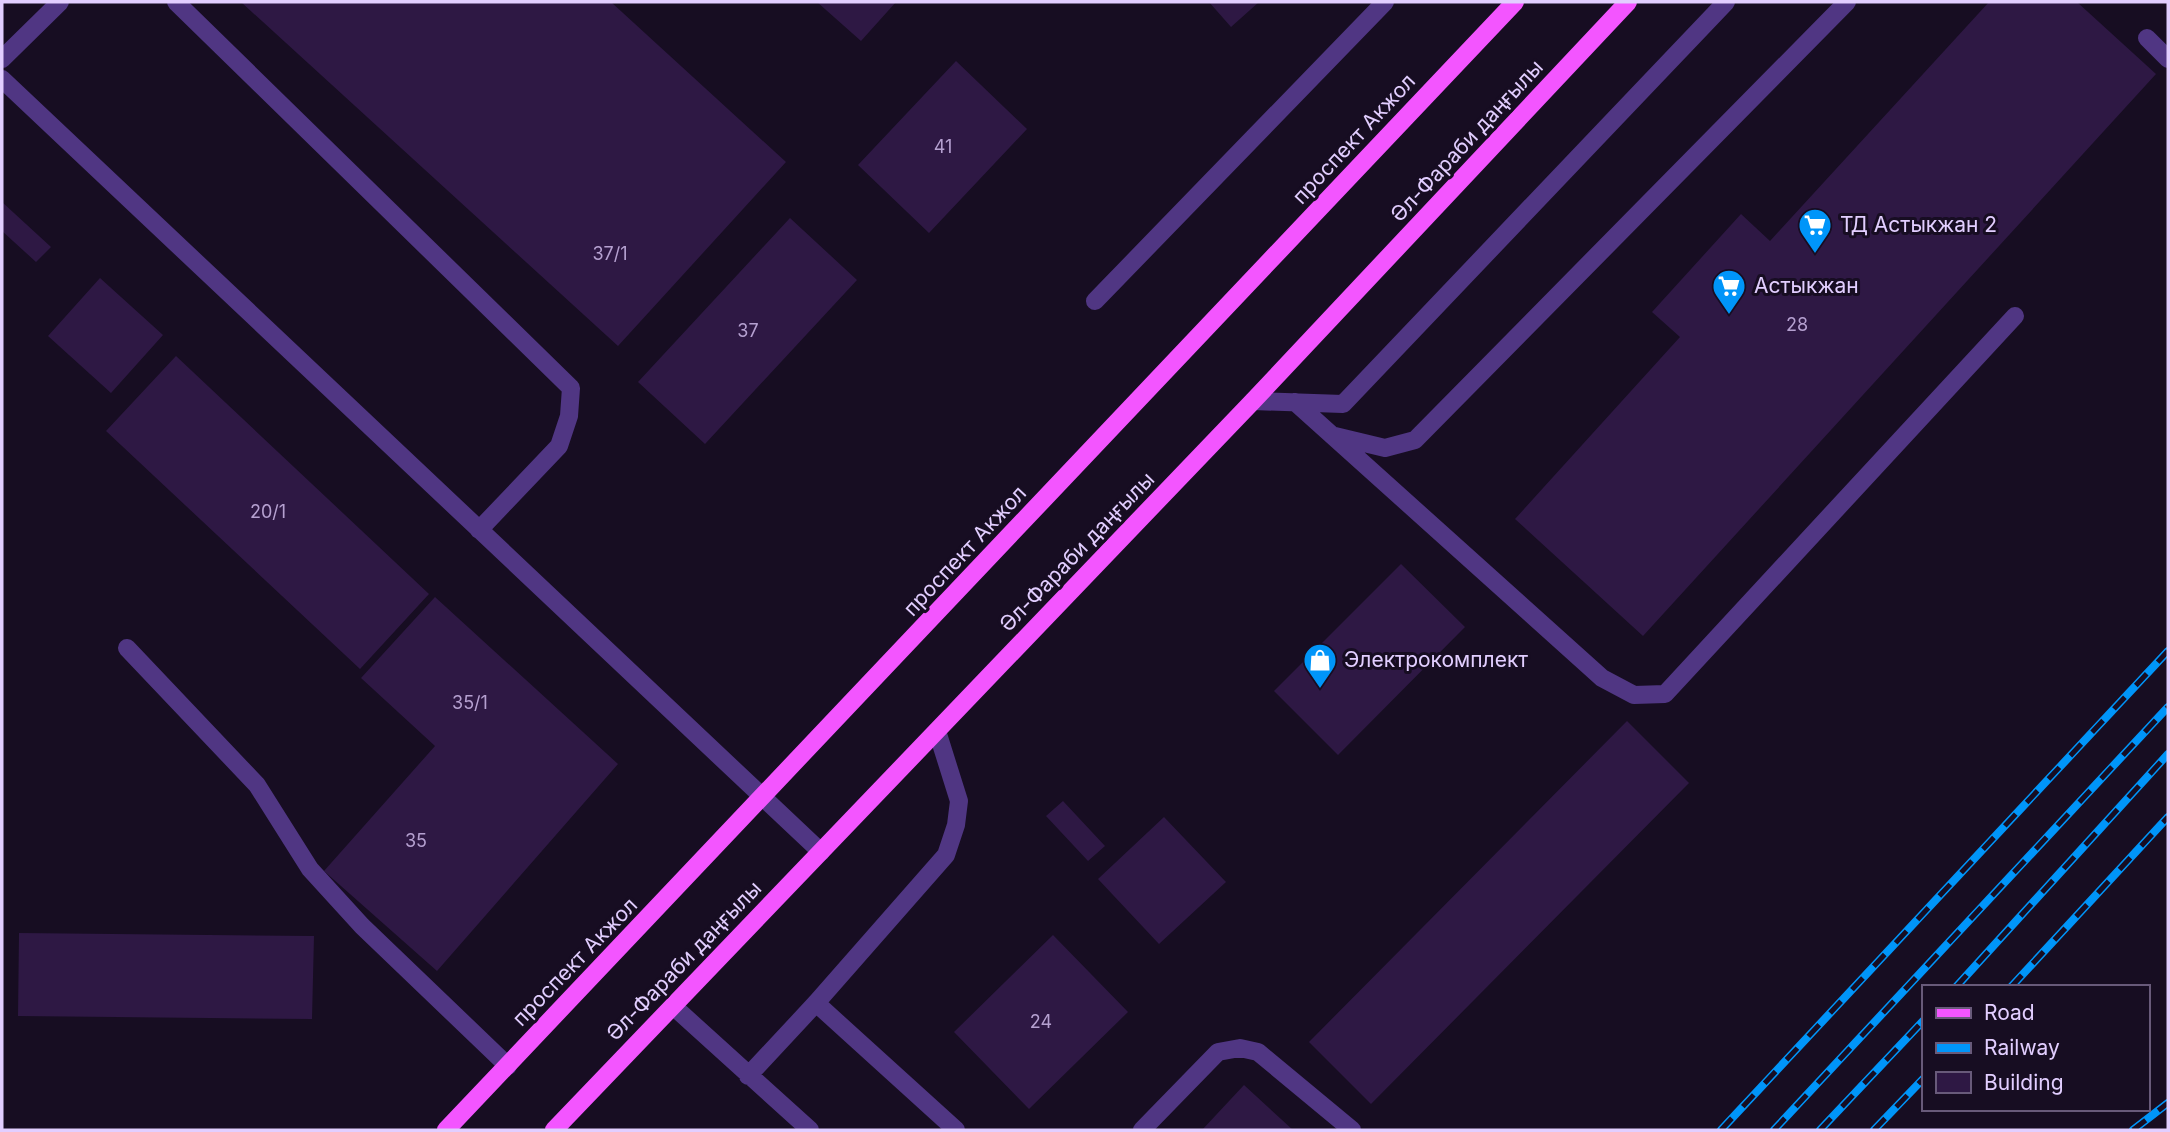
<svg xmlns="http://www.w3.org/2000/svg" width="2170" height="1132" viewBox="0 0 2170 1132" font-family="Inter,sans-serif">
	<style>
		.building { fill: #2e1844 }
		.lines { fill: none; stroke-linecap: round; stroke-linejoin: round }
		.minor { stroke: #503683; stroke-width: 18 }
		.major { stroke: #f355ff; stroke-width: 18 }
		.rail-casing { stroke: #0095f9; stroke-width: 8 }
		.rail { stroke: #170d22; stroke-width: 5; stroke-dasharray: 16; stroke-linecap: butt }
		.labels { text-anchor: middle; stroke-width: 6; stroke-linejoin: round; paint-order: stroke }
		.number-label { font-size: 18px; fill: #b5a0d0 }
		.street-label { font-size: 21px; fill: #e2ceff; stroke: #170d22 }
		.poi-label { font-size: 21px; fill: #e2ceff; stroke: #170d22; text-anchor: start }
	</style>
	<rect width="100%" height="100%" fill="#170d22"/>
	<path class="building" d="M241,2h370l175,160 -168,184z
		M817,2h79l-35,39z
		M1209,2h50l-28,25z
		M1989,2h88l79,72 -513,562 -128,-117 165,-182 -28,-25 89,-98 29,27z
		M956,61l71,68 -98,104 -71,-68z
		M2,202l49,45 -15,15 -34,-31z
		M790,218l67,62 -152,164 -67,-62z
		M100,278l63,57 -52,58 -63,-57z
		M176,356l253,238 -69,75 -254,-238z
		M1401,564l64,63 -127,128 -64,-64z
		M435,597l183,167 -181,207 -113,-100 111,-125 -74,-68z
		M1627,721l62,62 -318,321 -62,-62z
		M1063,801l42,45 -17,15 -42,-45z
		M1164,817l62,65 -67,62 -61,-65z
		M19,933l295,3 -2,83 -294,-3z
		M1053,935l75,77 -99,97 -75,-77z
		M1244,1085l49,45h-91z"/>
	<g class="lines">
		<path class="minor" d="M176,2l395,386 -2,28 -10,30 -80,84
			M2147,38l21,21
			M2,59l58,-57
			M2,79l819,773
			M1095,301l290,-299
			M1253,401l90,3 383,-402
			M1295,402l307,276 32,17 31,-1 350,-378
			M1335,436l50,12 30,-8 432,-438
			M127,648l130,137 53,84 52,57 146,140
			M816,1003l140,127
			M673,1006l137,124
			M748,1076l68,-73 130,-148 10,-30 3,-24 -22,-70
			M1142,1130l76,-78 22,-4 18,4 94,78"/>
		<path class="major" d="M446,1130l1069,-1128
			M554,1130l699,-729 375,-399"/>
		<defs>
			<path id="rail" d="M1956,987l212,-233
				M2011,987l157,-170
				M1721,1130l447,-479
				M1774,1130l394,-423
				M1820,1130l103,-109
				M1874,1130l49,-51
				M2133,1130l35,-27"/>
		</defs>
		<use href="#rail" class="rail-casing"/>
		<use href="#rail" class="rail"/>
	</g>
	<defs>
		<symbol id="supermarket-pin" viewBox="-11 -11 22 30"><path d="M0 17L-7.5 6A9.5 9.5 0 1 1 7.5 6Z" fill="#0095f9" stroke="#170d22"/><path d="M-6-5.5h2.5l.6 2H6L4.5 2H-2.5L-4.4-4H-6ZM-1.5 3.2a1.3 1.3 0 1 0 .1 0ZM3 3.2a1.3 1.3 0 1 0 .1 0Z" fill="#fff"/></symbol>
		<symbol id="shop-pin" viewBox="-11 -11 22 30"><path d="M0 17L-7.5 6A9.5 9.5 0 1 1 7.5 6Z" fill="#0095f9" stroke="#170d22"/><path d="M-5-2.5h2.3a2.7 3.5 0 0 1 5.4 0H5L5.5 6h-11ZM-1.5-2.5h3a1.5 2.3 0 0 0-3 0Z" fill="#fff"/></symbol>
	</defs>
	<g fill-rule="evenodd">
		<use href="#supermarket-pin" x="1796" y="206" width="38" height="52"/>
		<use href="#supermarket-pin" x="1710" y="267" width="38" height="52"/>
		<use href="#shop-pin" x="1301" y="641" width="38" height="52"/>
	</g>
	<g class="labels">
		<g class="number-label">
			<text x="943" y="153">41</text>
			<text x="610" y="260">37/1</text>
			<text x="1797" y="331">28</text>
			<text x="748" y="337">37</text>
			<text x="268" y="518">20/1</text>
			<text x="470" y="709">35/1</text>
			<text x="416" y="847">35</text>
			<text x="1041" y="1028">24</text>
		</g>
		<g class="street-label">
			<text transform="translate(1354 139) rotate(-47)" y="7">проспект Акжол</text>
			<text transform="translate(1467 141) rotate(-47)" y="7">Әл-Фараби даңғылы</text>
			<text transform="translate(965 551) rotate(-47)" y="7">проспект Акжол</text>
			<text transform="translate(1077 552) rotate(-46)" y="7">Әл-Фараби даңғылы</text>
			<text transform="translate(684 961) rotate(-46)" y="7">Әл-Фараби даңғылы</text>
			<text transform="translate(575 962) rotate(-46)" y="7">проспект Акжол</text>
		</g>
		<g class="poi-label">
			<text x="1840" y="232">ТД Астыкжан 2</text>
			<text x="1754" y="293">Астыкжан</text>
			<text x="1344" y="667">Электрокомплект</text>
		</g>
	</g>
	<rect width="2170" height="1132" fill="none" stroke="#e2ceff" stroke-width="7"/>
	<rect x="1922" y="985" width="228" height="126" fill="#170d22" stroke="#685a7a" stroke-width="2"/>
	<rect x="1936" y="1008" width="35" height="10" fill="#f355ff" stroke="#685a7a" stroke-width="2"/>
	<text x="1984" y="1020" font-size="21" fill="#e2ceff">Road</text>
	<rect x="1936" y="1043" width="35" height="10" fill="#0095f9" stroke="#685a7a" stroke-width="2"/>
	<text x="1984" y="1055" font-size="21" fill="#e2ceff">Railway</text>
	<rect x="1936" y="1072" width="35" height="21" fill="#2e1844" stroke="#685a7a" stroke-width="2"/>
	<text x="1984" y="1090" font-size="21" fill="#e2ceff">Building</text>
</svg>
